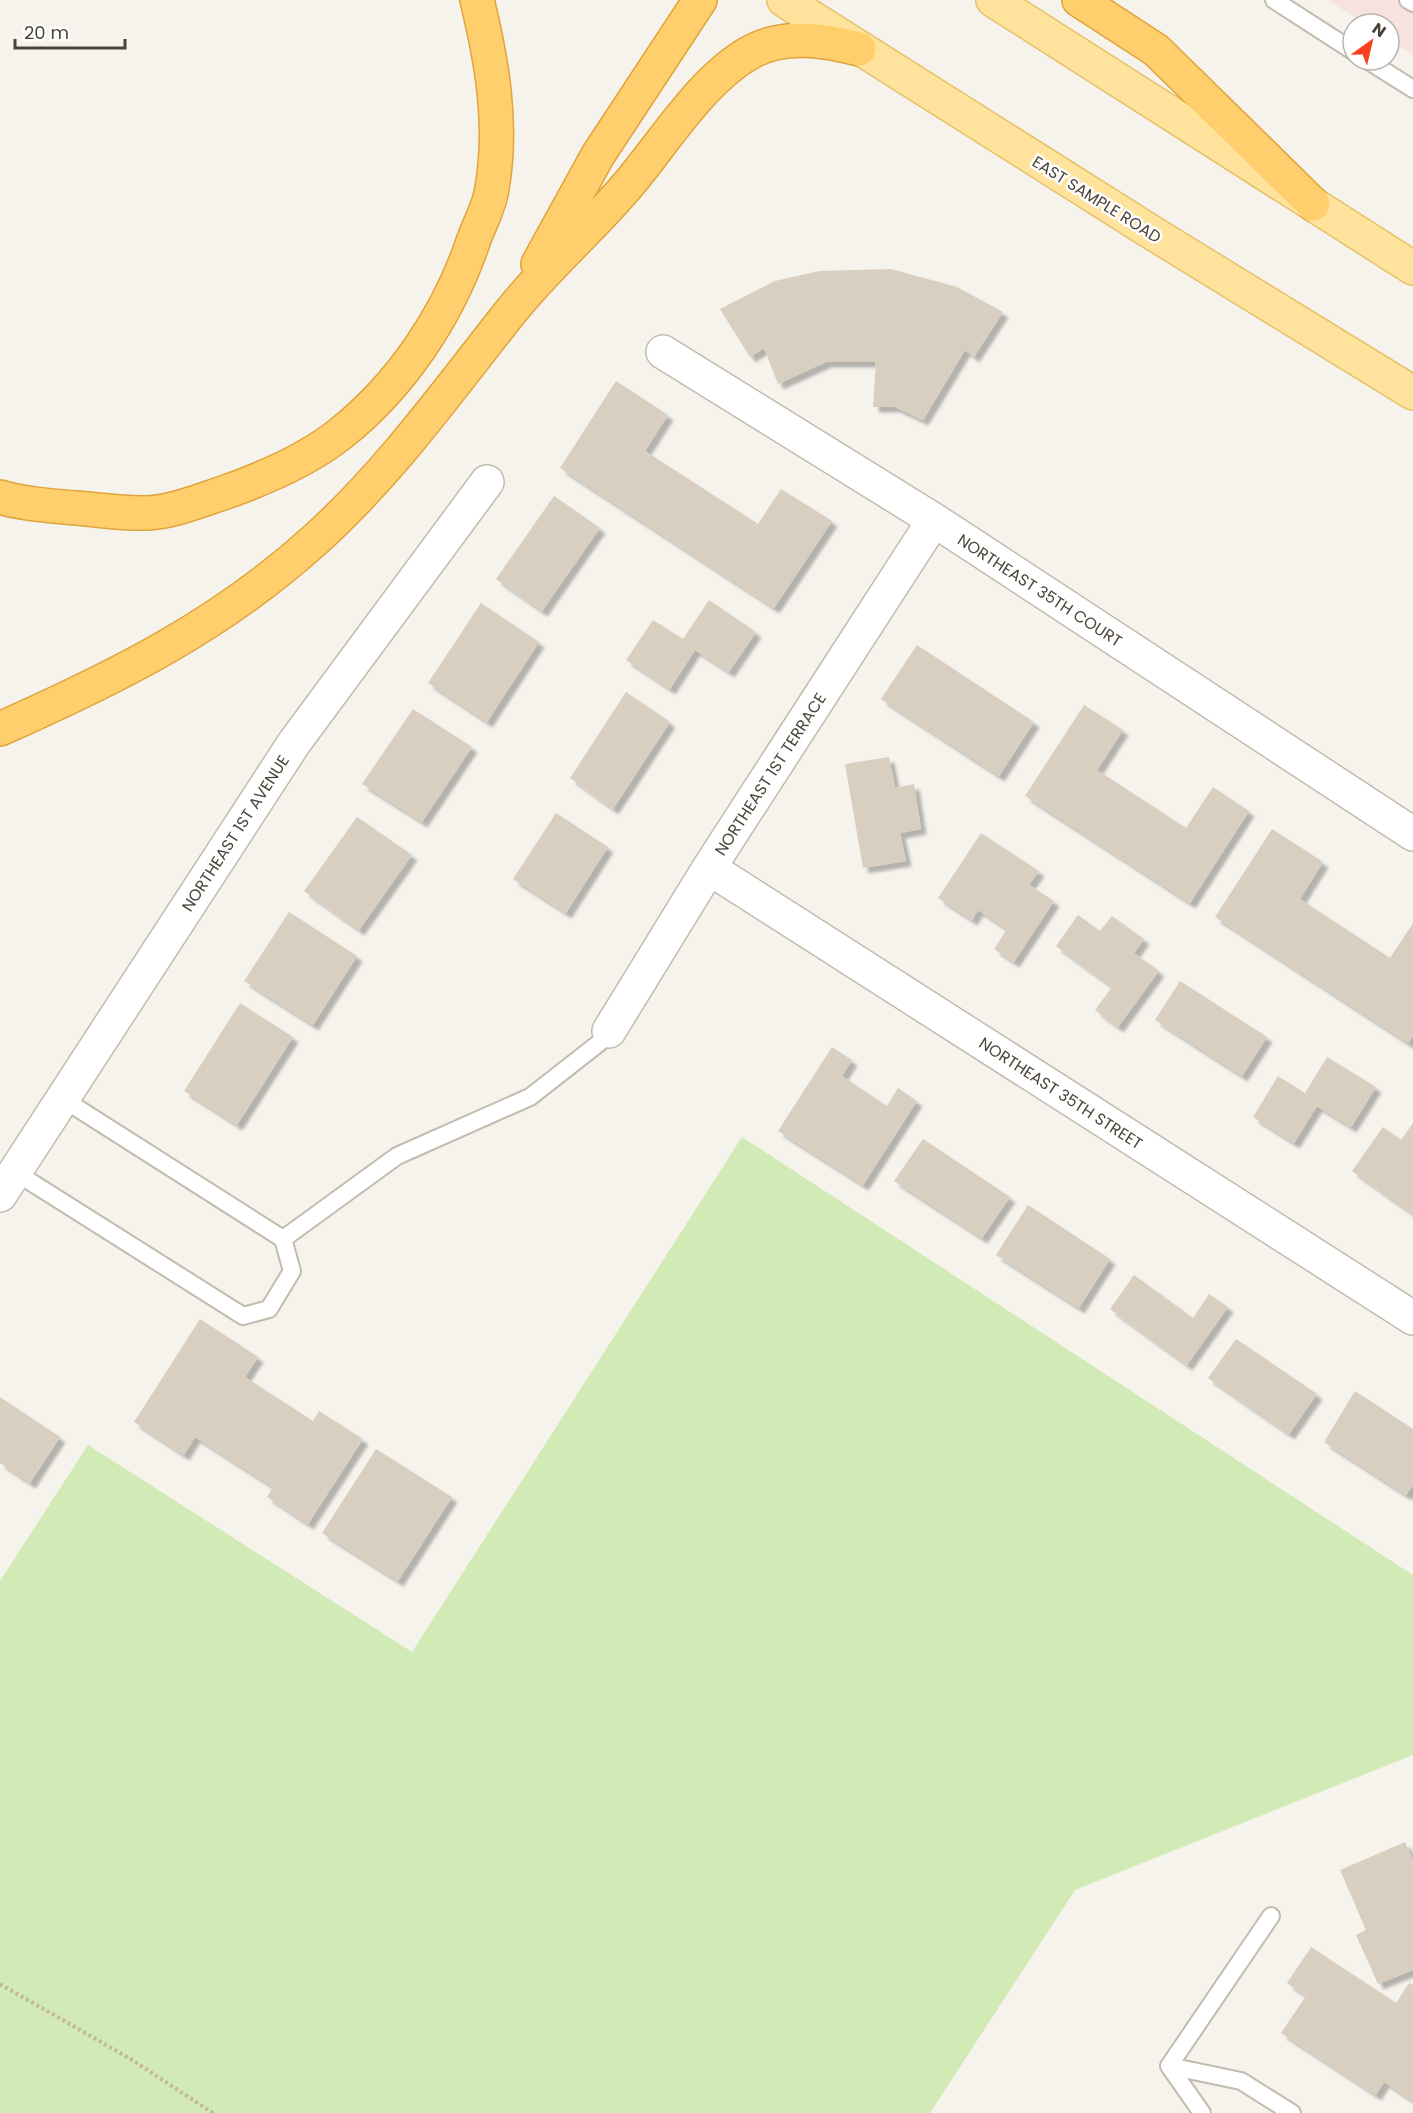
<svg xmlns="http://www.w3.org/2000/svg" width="1413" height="2113" viewBox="0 0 1413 2113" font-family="Poppins,sans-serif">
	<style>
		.medical { fill: #f6e3e0 }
		.green { fill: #d2eab5 }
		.building { fill: #d8cfc1; filter: url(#shadow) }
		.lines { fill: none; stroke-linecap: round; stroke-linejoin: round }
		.lane-casing { stroke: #c2bbae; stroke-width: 20 }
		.street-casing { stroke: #c2bbae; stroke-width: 36 }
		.primary-casing { stroke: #e6c16a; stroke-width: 36 }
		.highway-casing { stroke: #e0a43c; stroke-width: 36 }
		.path { stroke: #c4b79f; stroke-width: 4; stroke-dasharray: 3 3; stroke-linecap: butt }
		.lane { stroke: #fff; stroke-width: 16 }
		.street { stroke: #fff; stroke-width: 33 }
		.primary { stroke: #ffe39c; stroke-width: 33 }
		.highway { stroke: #ffcf6e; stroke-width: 33 }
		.labels { text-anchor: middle; stroke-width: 5; stroke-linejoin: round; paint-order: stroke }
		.street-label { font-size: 16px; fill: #4b4439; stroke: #fff }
	</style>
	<defs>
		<filter id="shadow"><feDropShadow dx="5.5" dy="5.5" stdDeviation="1.5" flood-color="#0004"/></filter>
	</defs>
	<rect width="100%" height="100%" fill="#f6f3ec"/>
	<path class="medical" d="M1328,0h85v55l-24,-16v-15h-24z"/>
	<path class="green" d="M742,1137l671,438v180l-338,135 -145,223h-930v-532l88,-136 324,207z"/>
	<path class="building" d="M891,269l66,18 46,25 -29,45 -9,-7 -42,70 -28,-13h-22l3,-45h-50l-48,22 -14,-36 -14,9 -30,-48 55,-28 44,-10z
		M616,381l52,34 -23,36 113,73 23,-35 51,32 -58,87 -214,-140z
		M554,496l46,32 -58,83 -46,-32z
		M709,600l47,32 -27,40 -34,-22 -25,39 -44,-29 27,-40 30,19z
		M481,603l58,39 -52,80 -59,-39z
		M917,645l117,77 -35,54 -118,-77z
		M626,692l44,30 -57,87 -43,-31z
		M1084,705l39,25 -26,40 89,58 27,-41 36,24 -59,92 -165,-107z
		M413,709l59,38 -50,75 -60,-38z
		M889,757l6,31 19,-4 7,45 -21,4 6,28 -43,7 -18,-104z
		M556,813l52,34 -42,66 -53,-34z
		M357,817l55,38 -53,75 -55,-39z
		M1272,829l51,33 -23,37 90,59 23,-35v113l-5,7 -193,-126z
		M981,833l58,38 -10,14 25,16 -40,61 -20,-13 13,-20 -29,-19 -6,10 -34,-22z
		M289,912l68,44 -44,69 -69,-44z
		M1078,915l22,16 12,-15 32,23 -10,14 25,18 -41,56 -23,-17 17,-23 -56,-41z
		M1180,981l87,56 -25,39 -87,-56z
		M240,1003l53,34 -56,88 -53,-34z
		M832,1047l20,13 -10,16 45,30 11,-18 19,13 -54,84 -85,-54z
		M1327,1057l49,30 -25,40 -34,-21 -23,37 -41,-26 25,-41 27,17z
		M1413,1123v91l-61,-43 31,-44 18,13z
		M923,1139l87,58 -28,41 -88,-57z
		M1028,1205l82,54 -31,49 -83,-53z
		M1134,1275l59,43 16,-24 19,13 -41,58 -77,-56z
		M200,1319l58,38 -13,20 68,44 6,-10 44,28 -55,85 -41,-27 6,-10 -78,-50 -11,18 -50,-33z
		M1236,1339l81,55 -28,40 -81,-56z
		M1355,1391l58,38v56l-7,10 -82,-53z
		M0,1397l60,40 -30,46 -30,-20z
		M376,1449l76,48 -54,84 -76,-48z
		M1405,1842l8,19v109l-35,14 -22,-49 10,-5 -26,-60z
		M1311,1947l85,56 13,-20 4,2v116l-29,-19 -8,13 -95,-62 25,-37 -19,-13z"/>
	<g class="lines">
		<defs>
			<path id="lane" d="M1274,0l79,51
				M1408,0l5,3
				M1367,60l46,29
				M15,1172l228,144 26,-7 23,-38 -9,-32 -220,-140
				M283,1239l114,-83 133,-59 69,-54 10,-12
				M1169,2066l102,-150
				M1202,2113l-33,-47 72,15 51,32"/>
			<path id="street" d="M663,352l271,168 479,314
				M709,868l704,450
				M609,1031l100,-163 225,-348
				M0,1195l294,-452 193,-261"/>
			<path id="primary" d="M784,0l367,232 262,161
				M993,0l420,268"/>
			<path id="highway" d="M1079,0l77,50 157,154
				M538,264l60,-109 102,-155
				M0,497c24,7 51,9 76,11 24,2 49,6 73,5 25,-2 50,-12 74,-20 40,-14 83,-32 117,-59 62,-49 109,-120 134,-195 6,-16 16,-34 18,-51 11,-63 0,-127 -15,-188
				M0,729c117,-52 220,-103 316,-190 76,-69 133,-150 196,-229 37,-46 83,-85 120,-130 34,-41 73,-104 121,-129 32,-17 71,-11 106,-2"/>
		</defs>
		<use href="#lane" class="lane-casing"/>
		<use href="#street" class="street-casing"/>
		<use href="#primary" class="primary-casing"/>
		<use href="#highway" class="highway-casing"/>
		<path class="path" d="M0,1984l129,74 84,55"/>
		<use href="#lane" class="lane"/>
		<use href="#street" class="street"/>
		<use href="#primary" class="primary"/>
		<use href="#highway" class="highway"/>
	</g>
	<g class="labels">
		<g class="street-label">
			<text transform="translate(1097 199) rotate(32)" y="6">EAST SAMPLE ROAD</text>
			<text transform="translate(1040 590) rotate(33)" y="6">NORTHEAST 35TH COURT</text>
			<text transform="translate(770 774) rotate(-57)" y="6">NORTHEAST 1ST TERRACE</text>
			<text transform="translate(235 833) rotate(-57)" y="6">NORTHEAST 1ST AVENUE</text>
			<text transform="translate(1061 1093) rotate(33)" y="6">NORTHEAST 35TH STREET</text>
		</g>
	</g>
	<g transform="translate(1371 42) rotate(34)"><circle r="28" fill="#ffffff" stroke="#b7b4b0" stroke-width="1.5"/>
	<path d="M0-4.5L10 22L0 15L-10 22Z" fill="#fc3f1d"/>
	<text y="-9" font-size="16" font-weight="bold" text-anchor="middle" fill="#4b4439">N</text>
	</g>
	<path d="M15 39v9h110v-9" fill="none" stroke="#4b4439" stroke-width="3"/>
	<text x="24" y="39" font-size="18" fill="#4b4439" stroke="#ffffff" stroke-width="4.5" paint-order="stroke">20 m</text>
</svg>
